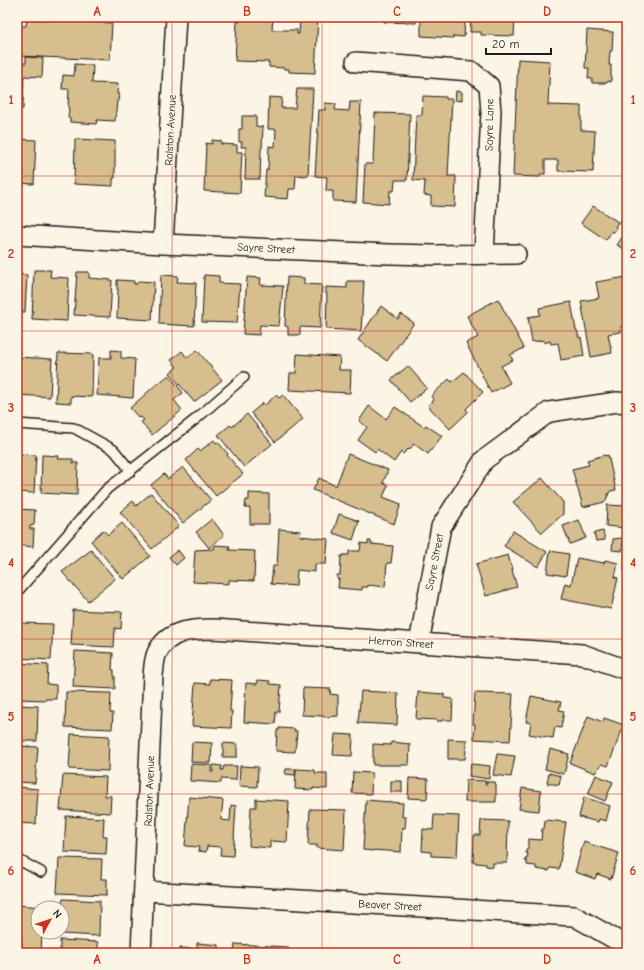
<svg xmlns="http://www.w3.org/2000/svg" width="644" height="970" viewBox="0 0 644 970" font-family="'Comic Neue',sans-serif">
	<style>
		.building { fill: #d7be8e; stroke: #1c1c1c }
		.lines { fill: none; stroke-linecap: round; stroke-linejoin: round }
		.lane-casing { stroke: #1c1c1c; stroke-width: 12 }
		.street-casing { stroke: #1c1c1c; stroke-width: 22 }
		.lane { stroke: #fcf5e5; stroke-width: 9 }
		.street { stroke: #fcf5e5; stroke-width: 19 }
		.grid { fill: none; stroke: #c8321e; stroke-width: 1; stroke-opacity: 0.55 }
		.labels { text-anchor: middle; stroke-width: 3; stroke-linejoin: round; paint-order: stroke }
		.street-label { font-size: 11px; fill: #1c1c1c; stroke: #fcf5e5 }
		.neatline { fill: none; stroke: #c8321e; stroke-width: 1.5 }
		.grid-label { font-size: 13px; text-anchor: middle; font-weight: bold; fill: #c8321e }
	</style>
	<rect width="100%" height="100%" fill="#fcf5e5"/>
	<filter id="ink" filterUnits="userSpaceOnUse"><feTurbulence type="fractalNoise" baseFrequency=".025" numOctaves="2"/><feDisplacementMap in="SourceGraphic" scale="8" xChannelSelector="R" yChannelSelector="G"/><feConvolveMatrix kernelMatrix="1 2 1 2 8 2 1 2 1" color-interpolation-filters="sRGB"/></filter>
	<g filter="url(#ink)">
		<path class="building" d="M239,17h34l-1,13h25v4h2l1,-17h18l-3,56 -26,-1v-3h-5v-1l-15,-1v-5l-34,-1 2,-40 3,1z
			M323,17h44v1h-12v2l-32,-1z
			M372,17h44v6l-32,-1v-3h-12z
			M421,17h44l-1,20 -11,-1v2l-32,-2z
			M471,17h44l-1,19 -33,-1v-3h-11z
			M584,17h16v3h-16z
			M27,19l85,4 -2,37 -93,-4v-30h9z
			M587,30l26,2 -1,19h-2l-1,14h2v17l-3,-1 -1,2h-15v-4l-4,-1 1,-10h-4z
			M26,57l17,1 -1,19 -18,-1 -1,33h-6v-46h9z
			M518,59l32,2 -2,44 33,1v24l14,1 -2,41 -35,-1v-11h-13v14h-5v3l-27,-1z
			M75,64l18,1 -1,18 26,1 -1,10h2l-1,7h-1l-2,20 -18,-1 -1,4 -26,-2v-4h-2l1,-10h-1l1,-19h-7l1,-14 11,1z
			M297,89h16l-5,87 -12,-1 -1,14h-6l-1,10 -24,-2 2,-27h2l1,-24 6,1 1,-18h-8l1,-32 13,1 -1,10h14z
			M456,91l6,1v9l-7,-1z
			M423,96l23,1v2h6l-4,77h8l-1,31 -24,-1v-10l-7,-1 1,-14 -12,-1 3,-65h6z
			M350,102h11l-5,100 -23,-1v-10h-7l1,-14 -12,-1 4,-66h6v-7l11,1 -1,6 14,1z
			M375,113l35,1 -3,66h-12l-1,11h-4l-1,13 -26,-2 2,-38h8z
			M242,116h14v10l7,1 -1,21h-1l-1,31h-15l1,-32h-5l1,-5h-3v-13h3z
			M17,139l19,1 -2,44 -17,-1z
			M75,139l40,2v37h-2v8l-39,-2z
			M212,140l9,1v3l16,1v7h5l-2,41 -36,-2 2,-48 6,1z
			M593,206l25,16 -3,5 2,1 -3,4 -2,-1 -6,9 -25,-17z
			M627,211v17l-8,-5z
			M627,230v21l-10,-6z
			M34,270h17l-1,7 19,1 -2,43 -35,-2z
			M77,272h12v6l23,2 -2,37 -36,-2z
			M17,274l10,1 -2,37h-8z
			M161,275l17,1 -1,6 19,1 -2,43 -35,-2z
			M204,275l15,1v7l21,1 -3,39 -35,-1z
			M247,277l14,1 -1,7 23,1 -4,40 -19,-1 -1,10 -16,-1z
			M287,277l17,1v6l18,1 -2,43 -20,-1v8h-12v-8l-3,-1z
			M627,277v48l-6,1v6l-13,2 4,19 -21,4 -10,-56 18,-3 -3,-16z
			M117,280l17,1v3h3l1,-3 16,1 -2,38 -35,-2 1,-29h-1z
			M347,281h17l-3,50 -35,-2 1,-35h-1v-7l21,1z
			M498,299l26,49 -14,7 3,5 -12,6 9,17 -19,10 -25,-50 12,-6 -11,-21z
			M571,302l5,28h1l2,8 2,-1 3,19 -23,4 -3,-17 -7,1 -1,-3 -6,2v-3l-12,2 -4,-25 12,-2 -1,-7z
			M381,306l17,13 3,-5 13,9 -27,38 -29,-21z
			M111,350l10,1v7l14,1 -2,39 -36,-3 2,-37h12z
			M197,350l25,30 -28,22 -24,-29 7,-6 -6,-7 11,-9 5,7z
			M58,353l35,1 -1,43 -21,-1v7l-15,-1z
			M297,354l43,3 -1,13h12l-1,23 -61,-3 1,-17h6z
			M17,357l35,2 -2,38 -33,-2z
			M408,366l19,22 -17,14 -19,-22z
			M464,372l19,20 -17,17 2,3 -18,17 -22,-23 6,-6 -3,-4 18,-17 3,3z
			M169,375l14,18 -9,7 8,10 -30,25 -11,-13 3,-2 -3,-3 -2,1 -9,-10 29,-26v1z
			M276,395l3,3 4,-3 20,24 -28,23 -24,-29 12,-10 2,2z
			M369,406l17,13 9,-12 29,20 2,-2 16,11 -14,18 -14,-10 -5,6 -1,-1 -5,5 -2,-2 -7,10 -17,-13 -2,3 -17,-12 9,-13 -8,-6z
			M247,414l25,30 -28,23 -26,-32 12,-10 2,2z
			M214,440l2,3 2,-1 10,12 -1,1 16,19 -27,22 -30,-36 12,-11 2,2z
			M17,452h2v2l17,1 -2,38 -17,-1z
			M348,454l40,16 -5,13 5,2 -5,12 18,7 -7,20 -81,-34 6,-12 17,8z
			M42,455l17,1 -1,3h15v4h5l-1,32 -36,-2z
			M605,455v1l3,-1 8,35 -6,1 -5,11 -22,5 -11,-38 17,-4 -2,-5z
			M183,467l28,33 -28,23 -32,-38 13,-11 4,5z
			M542,478l21,24v12l-21,19 -29,-31z
			M151,493l28,33 -27,23 -32,-37 13,-11 3,5z
			M249,493l20,1v30h-19v-16h-5l1,-8h3z
			M607,505l19,1v22l-20,-2z
			M17,509l18,1 -1,15 -4,1v3h4l-1,18 -16,-2z
			M339,514l20,7 -6,19 -20,-7z
			M212,519l12,16 -15,13 -13,-16z
			M579,520l7,18 -16,6 -7,-18z
			M122,523l28,33 -27,23 -32,-38 12,-11 5,5z
			M279,529l22,2 -1,5 28,3 -2,25h-11v8l-18,-2 -1,16 -25,-2 2,-18h4z
			M513,531l34,21 -9,15 -34,-21z
			M603,531l2,9 -9,1 -2,-8z
			M623,538l-1,13 -10,-1 1,-11z
			M625,540h2v31h-3z
			M368,541h3v3l22,2 -2,17h-4l-2,24 -17,-2v2h-6v3l-24,-2 1,-9h-2v-4h3l1,-19h2v-1h6v-4h11l1,-8 7,1z
			M215,545l15,1 -1,4 26,1 -1,30 -25,-1v4l-36,-2 2,-32 19,-1z
			M91,550l24,29 -27,22 -26,-29z
			M178,550l6,8 -8,7 -7,-8z
			M550,551l19,3 -3,22 -19,-3z
			M508,555l3,11 1,-1 1,5h-1l5,17 -31,9 -10,-32z
			M577,558l27,5 1,-3 13,3 -3,14 3,1 -7,31 -50,-10 4,-16 6,2z
			M73,610l49,2 -1,17 -6,-1 -1,19 -43,-2z
			M17,621h4v2l32,1 -2,36 -34,-2z
			M75,651l38,2 -1,17h2v6h1v13l-42,-2z
			M17,663l31,2 -1,19 9,1v14h-10v1l-29,-1z
			M210,679l22,1 -2,31h2l-1,17 -39,-2 3,-43 15,1z
			M258,680l12,1v3l11,1 -2,27h-3l-1,12 -31,-2 2,-39 11,1z
			M303,688l28,1 -1,5 8,1v21l-14,1 -1,-1 -21,-1z
			M361,691l37,2 -1,32 -39,-2z
			M66,692l45,1 -1,20h3l-1,16 -47,-2z
			M418,692l26,2v4l9,1 -1,21h-10v1h-5v-1l-21,-1z
			M475,693l38,1 -3,47 -36,-2 1,-15h-2z
			M531,696l30,6 -2,8 5,1 -3,17 -6,-1 -2,11 -24,-4 2,-11 -5,-1z
			M17,705l21,1 -1,35h-20z
			M588,716l15,6 1,-4 20,7 -16,41 -6,-2 -7,9 -25,-10z
			M279,728l16,1 -1,2h3l-2,21 -19,-1 1,-21h2z
			M71,734l38,2 -1,35 -39,-2z
			M335,734l18,1 -1,21 -19,-1z
			M448,739l19,1 -2,19h-17z
			M192,742l20,1 -1,20 -20,-1z
			M391,742l19,2 -1,21h-36v-21l18,1z
			M223,743l14,1v13h-14z
			M17,746l21,1 -3,36 -18,-1z
			M550,749l19,5 -5,20 -19,-5z
			M497,754l18,2 -4,21 -18,-2z
			M191,764l20,1v7h2v-7l9,1 -1,4h2l1,-4h13l-1,14 -15,-1v4l-31,-2z
			M471,764l19,2 -1,13 -20,-3z
			M240,766l18,1 -1,20 -18,-1z
			M286,769h10l-1,6 -10,-1z
			M296,769l19,1v3h12v16l-14,-1v2l-18,-1z
			M353,772l19,1 -1,21 -19,-1z
			M549,773l12,3 -2,9 -12,-2z
			M63,775l43,2 -1,19h6l-1,17 -50,-3z
			M596,775l17,7 -8,19 -17,-7z
			M409,778l19,1 -1,20 -19,-1z
			M466,780l20,1 -1,3h2v-2h8l1,3v17h-31z
			M391,781h11v11h-11z
			M17,787l21,2 -2,35 -19,-1z
			M522,788l19,3 -2,20 -20,-2z
			M189,797l34,3 -2,20 9,1 1,-16 5,1 -3,50 -13,-1 1,-8 -14,-1 -1,6 -8,-1 1,-4 -14,-1z
			M584,797l26,9 -4,15 -7,-2 -1,3 -19,-5z
			M256,799l33,2 -2,41 -17,-1v7l-21,-2 2,-39h5z
			M366,800l37,3 -1,14h4l-1,11h-3l-1,24 -28,-2v1l-10,-1z
			M310,809l36,1 -2,40 -27,-2v-3h-9z
			M434,815l25,1 -2,41 -26,-1v-4l-9,-1 1,-22 10,1z
			M66,816l38,2 -1,18h4l-1,18 -42,-2z
			M481,820l27,1 -1,42h-14v4l-7,-1v-2l-10,-1v-1h-3l1,-27h6z
			M545,820l21,2 -7,47 -9,-1 -1,3 -13,-2v-3l-9,-1v-4h-2l1,-3h1l1,-5h-2v-4h2v-9h1v-1l12,1 1,-11h2z
			M584,841l5,2v1l30,9 -8,26 -14,-5 -2,5 -20,-7z
			M59,858l43,1 -1,20h6v16l-50,-2z
			M63,899l37,2 -1,35 -38,-2v-1h-9l10,-1v-24h-9v-5h9z
			M17,905l26,2v1h-5v24h4l-1,20 -19,-1v-9h-5z
			M60,940l38,2v11h-38z
			M197,943l22,2v8h-39v-5l17,1z
			M235,944l53,3v6h-54z"/>
		<g class="lines">
			<defs>
				<path id="lane" d="M17,424l57,4 40,22 17,21
					M17,592l90,-103 89,-70 48,-42
					M17,859l24,13"/>
				<path id="street" d="M356,62l115,9 18,15 2,26 -7,142
					M17,235l146,9 226,10 45,1 82,-1
					M163,244l13,-227
					M419,643l22,-116 43,-67 65,-48 68,-10 10,1
					M145,891l429,25 53,30
					M141,953l12,-278c1,-7 1,-16 4,-22 11,-23 35,-24 57,-24l368,25 45,16"/>
			</defs>
			<use href="#lane" class="lane-casing"/>
			<use href="#street" class="street-casing"/>
			<use href="#lane" class="lane"/>
			<use href="#street" class="street"/>
		</g>
	</g>
	<path class="grid" d="M172,17v936M322,17v936M472,17v936M17,176h610M17,331h610M17,485h610M17,639h610M17,794h610"/>
	<g class="labels">
		<g class="street-label">
			<text transform="translate(489 125) rotate(-89)" y="4">Sayre Lane</text>
			<text transform="translate(170 130) rotate(-87)" y="4">Ralston Avenue</text>
			<text transform="translate(266 248) rotate(3)" y="4">Sayre Street</text>
			<text transform="translate(434 562) rotate(-79)" y="4">Sayre Street</text>
			<text transform="translate(401 642) rotate(4)" y="4">Herron Street</text>
			<text transform="translate(149 791) rotate(-88)" y="4">Ralston Avenue</text>
			<text transform="translate(390 905) rotate(3)" y="4">Beaver Street</text>
		</g>
	</g>
	<rect width="644" height="970" fill="none" stroke="#fcf5e5" stroke-width="44"/>
	<g transform="translate(50 920) rotate(50)"><circle r="19" fill="#fcf5e5" stroke="#a29e95"/>
	<path d="M0-3L7 15L0 10L-7 15Z" fill="#c8321e"/>
	<text y="-6" font-size="11" font-weight="bold" text-anchor="middle" fill="#1c1c1c">N</text>
	</g>
	<path d="M486 48v6h65v-6" fill="none" stroke="#1c1c1c" stroke-width="2"/>
	<text x="492" y="48" font-size="12" fill="#1c1c1c" stroke="#fcf5e5" stroke-width="3" paint-order="stroke">20 m</text>
	<rect x="22" y="22" width="600" height="926" class="neatline"/>
	<g class="grid-label">
		<text x="97" y="16">A</text>
		<text x="247" y="16">B</text>
		<text x="397" y="16">C</text>
		<text x="547" y="16">D</text>
		<text x="11" y="104">1</text>
		<text x="633" y="104">1</text>
		<text x="11" y="258">2</text>
		<text x="633" y="258">2</text>
		<text x="11" y="412">3</text>
		<text x="633" y="412">3</text>
		<text x="11" y="567">4</text>
		<text x="633" y="567">4</text>
		<text x="11" y="721">5</text>
		<text x="633" y="721">5</text>
		<text x="11" y="875">6</text>
		<text x="633" y="875">6</text>
		<text x="97" y="964">A</text>
		<text x="247" y="964">B</text>
		<text x="397" y="964">C</text>
		<text x="547" y="964">D</text>
	</g>
</svg>
